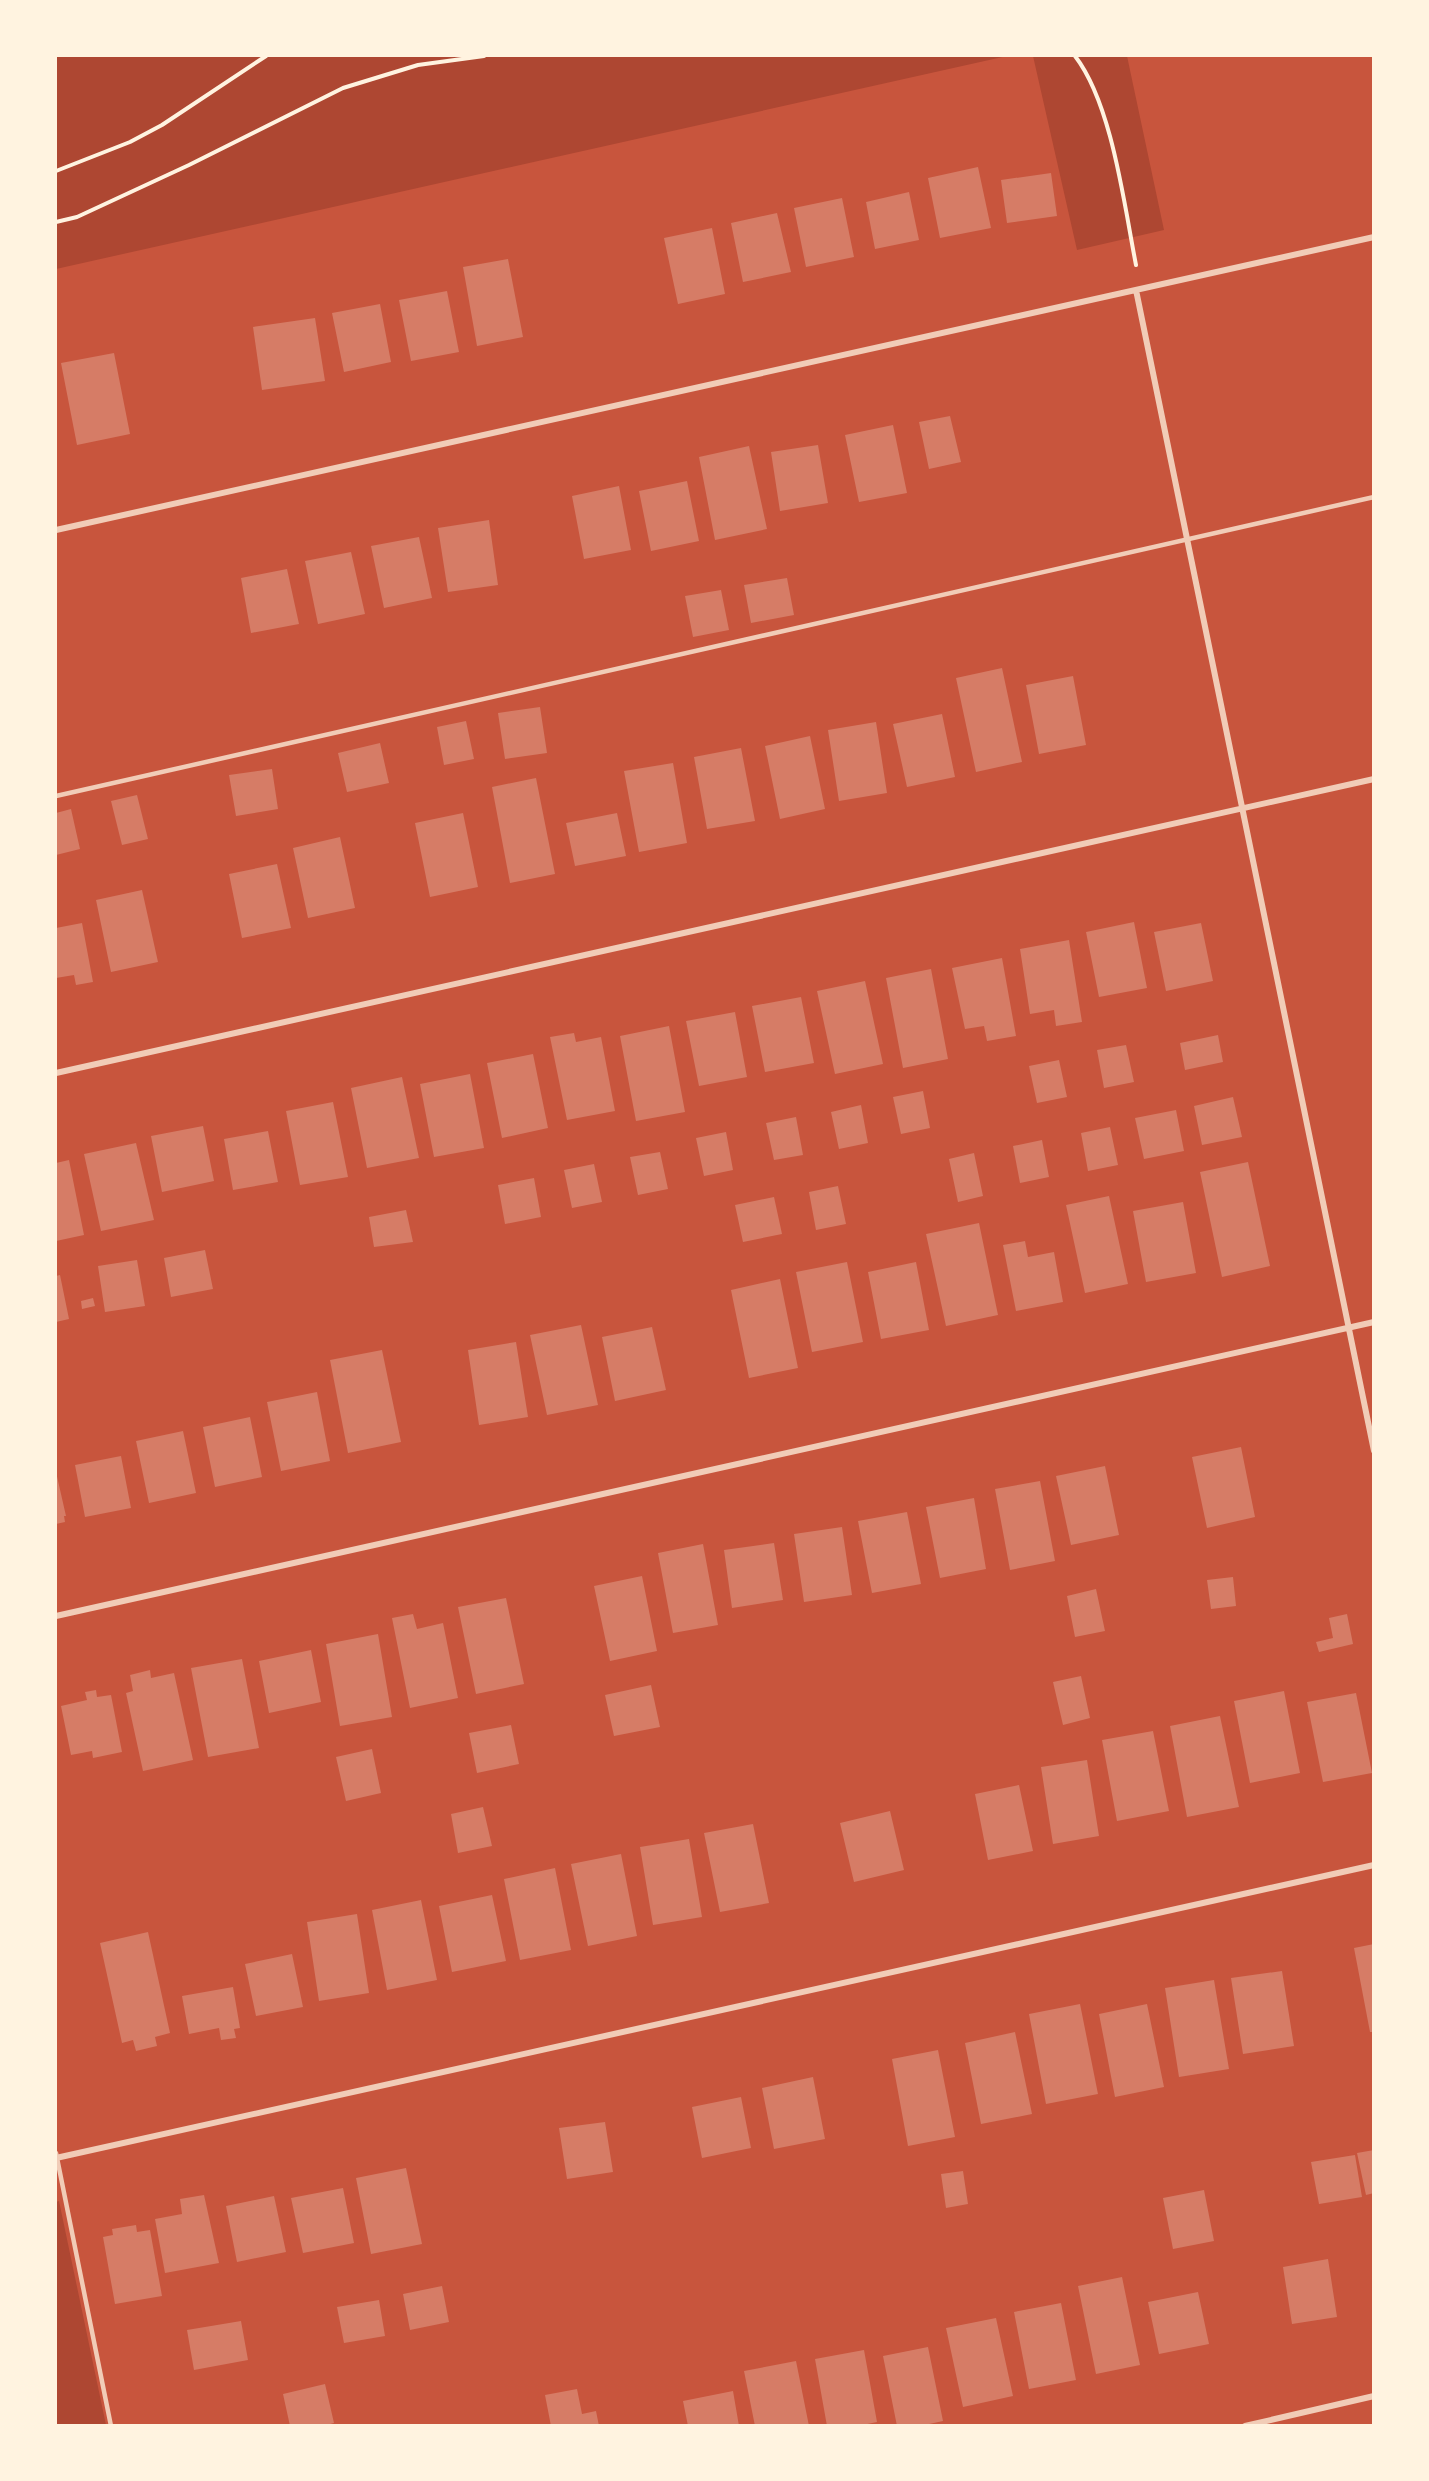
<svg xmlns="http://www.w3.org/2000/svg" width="1429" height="2481" viewBox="0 0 1429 2481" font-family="'Fira Sans',sans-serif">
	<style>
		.green { fill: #ae4732 }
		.building { fill: #d67c66 }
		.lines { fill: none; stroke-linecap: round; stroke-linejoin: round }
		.path { stroke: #fff3e0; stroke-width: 4 }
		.service { stroke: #f1ccb7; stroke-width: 4.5 }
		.minor { stroke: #f1ccb7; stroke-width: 6 }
	</style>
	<rect width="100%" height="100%" fill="#c8553d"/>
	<path class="green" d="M56,56h951l-951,213z
		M1033,56h94l37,174 -87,20z
		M59,2201l47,224h-50v-223z"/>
	<path class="building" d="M978,167l13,61 -51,10 -12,-60z
		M1051,173l6,43 -50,7 -6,-43z
		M909,192l10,48 -44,9 -9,-47z
		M842,198l12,59 -48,10 -12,-59z
		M777,213l14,59 -48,10 -12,-59z
		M712,228l13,66 -47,10 -14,-66z
		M508,259l15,78 -46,9 -14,-79z
		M447,291l12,61 -48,9 -12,-61z
		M380,304l11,58 -47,10 -12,-59z
		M315,318l10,63 -63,9 -9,-63z
		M114,353l16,81 -53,11 -16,-82z
		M950,416l11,46 -32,7 -10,-47z
		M893,425l14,68 -48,9 -14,-67z
		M818,445l10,58 -48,8 -9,-59z
		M749,446l18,83 -52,11 -16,-83z
		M687,481l12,60 -48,10 -12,-60z
		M619,486l12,64 -47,9 -12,-63z
		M489,520l9,65 -50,7 -10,-64z
		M419,537l13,61 -48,10 -13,-62z
		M351,552l14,62 -47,10 -13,-63z
		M287,569l12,55 -48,9 -10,-55z
		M787,578l7,37 -43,8 -7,-38z
		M721,590l8,40 -36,7 -8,-41z
		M1002,668l20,94 -46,10 -20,-94z
		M1073,676l13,69 -47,9 -13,-69z
		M540,707l7,46 -42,6 -7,-46z
		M942,714l13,63 -48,10 -14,-63z
		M466,721l8,38 -30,6 -7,-38z
		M876,722l11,71 -48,8 -11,-71z
		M810,736l15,73 -45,10 -15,-73z
		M380,743l9,40 -42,9 -9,-39z
		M741,748l14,73 -48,8 -13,-72z
		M673,763l14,80 -48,9 -15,-81z
		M272,769l6,40 -42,7 -7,-41z
		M536,778l19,96 -45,9 -18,-96z
		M137,795l11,44 -26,6 -11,-44z
		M71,809l9,40 -24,6v-42z
		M463,813l15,74 -48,10 -15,-74z
		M617,813l9,43 -51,10 -9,-43z
		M340,837l15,71 -47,10 -15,-70z
		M277,864l14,64 -49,10 -13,-64z
		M142,890l16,72 -47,10 -15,-72z
		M1134,922l13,66 -48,9 -13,-65z
		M82,923l11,59 -17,3 -2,-10 -18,3v-50z
		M1201,923l12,58 -47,10 -12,-59z
		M1069,940l13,82 -26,4 -2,-16 -24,4 -10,-65z
		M1002,958l14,78 -29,5 -3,-15 -19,3 -13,-61z
		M931,969l17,90 -45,9 -17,-90z
		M865,981l18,83 -48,10 -18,-83z
		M801,997l13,66 -49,9 -13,-66z
		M735,1012l12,65 -48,9 -13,-65z
		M669,1026l16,86 -49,9 -16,-85z
		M574,1033l2,9 25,-5 14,74 -48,9 -17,-83z
		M1218,1035l5,27 -38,8 -5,-27z
		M1126,1045l8,37 -30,6 -7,-38z
		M533,1054l15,74 -46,10 -15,-75z
		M1059,1060l8,37 -30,6 -8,-37z
		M470,1074l14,74 -50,9 -14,-73z
		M402,1077l17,81 -52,10 -16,-80z
		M923,1091l7,37 -29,6 -8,-37z
		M1233,1097l9,40 -40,8 -8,-39z
		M333,1102l15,75 -48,8 -14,-74z
		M861,1105l7,38 -29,6 -8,-37z
		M1176,1110l8,41 -40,8 -9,-41z
		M796,1117l7,38 -29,5 -8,-37z
		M203,1126l11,55 -52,11 -11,-56z
		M1110,1127l8,38 -30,6 -7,-38z
		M268,1131l10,51 -45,8 -9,-51z
		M726,1132l7,38 -29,6 -8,-38z
		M1042,1140l7,37 -29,6 -7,-37z
		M136,1143l18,77 -53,11 -17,-77z
		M660,1152l8,37 -30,6 -8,-38z
		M974,1153l9,43 -25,6 -9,-43z
		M69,1160l15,75 -28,6v-78z
		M1248,1162l22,104 -48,11 -22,-105z
		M594,1164l8,38 -30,6 -8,-38z
		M534,1178l7,39 -36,7 -7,-39z
		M838,1186l8,38 -30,6 -7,-38z
		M1109,1196l19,88 -43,9 -19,-88z
		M774,1197l8,37 -39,8 -8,-37z
		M1183,1202l13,71 -50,9 -13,-71z
		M406,1210l7,32 -39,5 -5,-30z
		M979,1223l19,92 -52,11 -20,-92z
		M1025,1241l3,16 26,-5 9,50 -47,9 -13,-66z
		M205,1250l8,39 -42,8 -7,-39z
		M137,1260l8,46 -40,6 -7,-46z
		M847,1262l16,80 -51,10 -16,-80z
		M916,1262l13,68 -48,9 -13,-67z
		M60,1275l9,44 -13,3v-46z
		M780,1279l18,89 -49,10 -18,-88z
		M93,1298l2,8 -13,3 -1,-8z
		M581,1325l17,80 -51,10 -17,-80z
		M652,1327l14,63 -51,11 -13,-64z
		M516,1342l12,75 -49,8 -11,-75z
		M382,1350l19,92 -53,11 -18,-93z
		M317,1392l13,69 -49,10 -14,-69z
		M250,1417l12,60 -47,10 -12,-60z
		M183,1431l13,62 -47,10 -13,-62z
		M1241,1447l14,70 -48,11 -15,-71z
		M121,1456l10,52 -46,9 -10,-52z
		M1105,1466l14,69 -48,10 -15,-69z
		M56,1472l10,44h-2l1,6 -9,2z
		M1040,1481l15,80 -45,9 -15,-81z
		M974,1498l12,71 -46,9 -14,-71z
		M907,1512l14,72 -49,9 -14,-72z
		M842,1527l10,68 -48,7 -10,-68z
		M774,1543l9,57 -51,8 -8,-58z
		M703,1544l15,81 -45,8 -15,-80z
		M642,1576l15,75 -47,10 -16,-75z
		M1233,1577l3,29 -25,3 -4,-29z
		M1096,1589l9,42 -30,6 -8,-41z
		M506,1598l18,86 -48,10 -18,-87z
		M413,1614l4,15 26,-6 15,75 -48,10 -18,-90z
		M1347,1614l6,30 -34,8 -3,-10 17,-4 -4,-20z
		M378,1634l14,83 -52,9 -14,-82z
		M311,1650l10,52 -52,11 -10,-52z
		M242,1659l17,89 -51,9 -17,-89z
		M150,1670l1,8 23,-5 19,87 -50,11 -17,-78 7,-2 -3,-16z
		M1081,1676l9,42 -27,7 -10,-43z
		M651,1685l9,42 -46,9 -9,-41z
		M96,1690l1,7 14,-2 11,57 -29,6 -1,-7 -21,4 -10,-49 26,-6 -2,-8z
		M1284,1691l16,82 -50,10 -16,-82z
		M1356,1693l16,80 -49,9 -16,-80z
		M1220,1716l19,91 -52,10 -17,-91z
		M511,1725l8,39 -42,9 -8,-40z
		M1153,1731l16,80 -52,10 -15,-81z
		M372,1749l9,44 -35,8 -10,-44z
		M1087,1760l12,76 -46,8 -12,-77z
		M1019,1785l14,66 -45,9 -13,-66z
		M483,1807l9,39 -34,7 -7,-39z
		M890,1811l14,59 -50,12 -14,-59z
		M753,1824l16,79 -49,9 -16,-79z
		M689,1839l13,78 -49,8 -13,-78z
		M621,1854l16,82 -49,10 -17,-82z
		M555,1868l16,82 -51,10 -16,-81z
		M492,1895l14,66 -54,11 -13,-66z
		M421,1900l16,80 -50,10 -15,-80z
		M357,1914l12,79 -50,8 -12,-79z
		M148,1932l22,101 -15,4 2,9 -21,5 -3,-11 -11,3 -22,-100z
		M1374,1944v88h-4l-16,-84z
		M292,1954l11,53 -47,9 -11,-52z
		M1282,1971l12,75 -51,8 -12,-76z
		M1214,1980l15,89 -50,8 -14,-89z
		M233,1987l7,41 -6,1 2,9 -15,2 -2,-12 -30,6 -7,-38z
		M1080,2004l18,90 -52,10 -17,-90z
		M1147,2004l17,83 -49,10 -16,-83z
		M1015,2032l17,82 -51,10 -16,-81z
		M938,2050l17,87 -47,9 -16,-87z
		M813,2077l12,62 -51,10 -12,-61z
		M741,2097l10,51 -49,10 -10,-51z
		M605,2122l8,50 -46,7 -8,-51z
		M1374,2150v43l-8,2 -9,-42z
		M1355,2155l7,42 -43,7 -8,-42z
		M406,2168l16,76 -51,10 -15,-76z
		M963,2171l5,33 -22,4 -5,-34z
		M343,2188l11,55 -51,10 -12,-55z
		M1204,2190l10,51 -41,8 -10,-51z
		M204,2195l15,68 -54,10 -10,-54 27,-5 -2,-15z
		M274,2196l12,56 -49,10 -11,-56z
		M136,2225l1,7 13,-2 12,66 -47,8 -12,-67 10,-2 -1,-6z
		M1328,2259l9,58 -45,7 -9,-57z
		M1122,2277l18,88 -44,9 -18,-88z
		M442,2286l7,36 -39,8 -7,-36z
		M1198,2292l11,52 -50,10 -11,-52z
		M379,2300l6,36 -41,7 -7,-36z
		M1061,2303l15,77 -47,9 -15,-77z
		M996,2318l17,78 -50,11 -17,-79z
		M241,2321l7,39 -54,10 -7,-40z
		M928,2347l15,74 -23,5h-23l-14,-70z
		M864,2350l13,72 -19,4h-31l-12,-67z
		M796,2361l13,65h-54l-11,-55z
		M325,2384l9,39 -11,3h-33l-7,-32z
		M577,2389l5,25 14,-3 3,15h-48l-6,-31z
		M733,2391l6,35h-51l-5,-25z"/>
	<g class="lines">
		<path class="path" d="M1075,56c37,48 49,148 61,209
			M56,171l74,-29 32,-17 104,-69
			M56,222l21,-5 112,-52 154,-77 75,-23 66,-9"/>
		<path class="service" d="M56,796l1318,-299
			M56,2153l55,273"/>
		<path class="minor" d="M1136,290l238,1161
			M56,530l1318,-293
			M56,1073l1318,-294
			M56,1616l1318,-294
			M56,2158l1318,-293
			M1245,2426l129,-30"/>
	</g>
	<rect width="1429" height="2481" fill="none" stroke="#fff3e0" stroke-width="114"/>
</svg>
